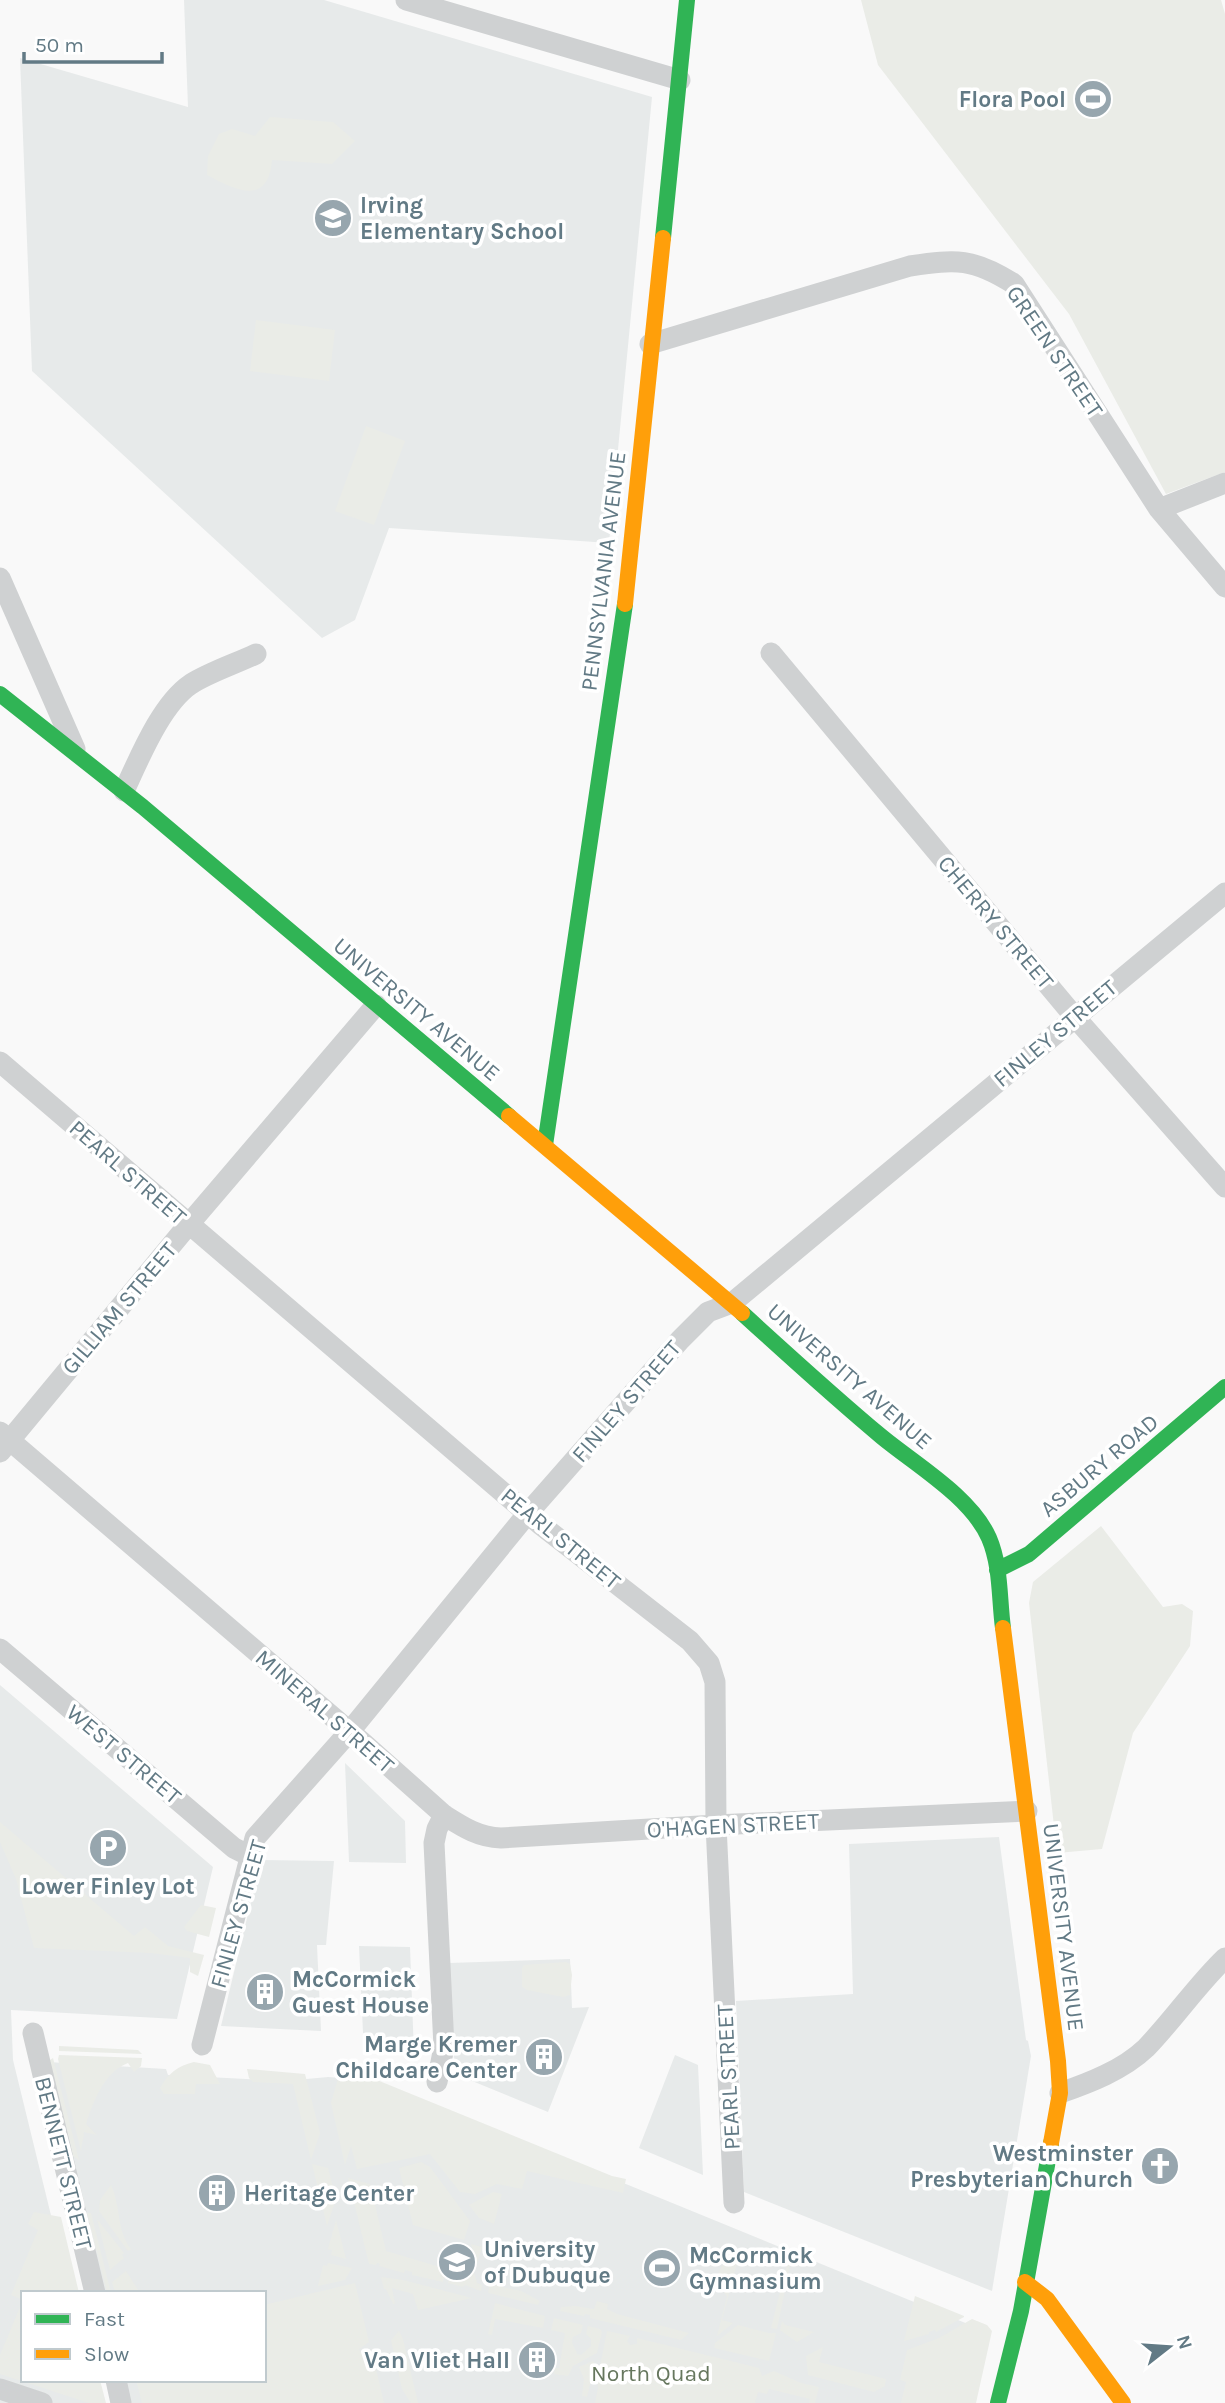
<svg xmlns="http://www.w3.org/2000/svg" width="1225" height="2403" viewBox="0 0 1225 2403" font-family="Karla,sans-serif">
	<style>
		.built { fill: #e7eaea }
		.green { fill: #eaece7 }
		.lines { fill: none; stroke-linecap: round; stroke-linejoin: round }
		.street { stroke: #cfd1d2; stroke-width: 21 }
		.fast { stroke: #30b455; stroke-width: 16 }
		.slow { stroke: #ff9f0a; stroke-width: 16 }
		.labels { text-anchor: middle; stroke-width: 7; stroke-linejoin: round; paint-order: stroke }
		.poi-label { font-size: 23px; font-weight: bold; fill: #627a85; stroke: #fff; text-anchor: start }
		.street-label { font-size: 23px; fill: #627a85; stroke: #fff }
		.park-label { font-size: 23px; fill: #66775e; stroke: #fff }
	</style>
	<rect width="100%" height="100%" fill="#f9f9f9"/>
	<path class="built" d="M184,0h140l328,97 -43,446 -220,-15 -34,92 -33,18 -290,-267 -12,-313 168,49z
		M0,1685l213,182 -36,152 -166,-9 2,50 57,233h-47v87l74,23h-97z
		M345,1763l60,58 1,42 -57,-1z
		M999,1837l27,203 2,1 3,15 -39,235 -248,-99 -8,-191 117,-7 -4,-150z
		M261,1860l73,1 -8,84h-9l4,86 -100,-5z
		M359,1946l51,1 4,107 -51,-21z
		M570,1959l2,49 17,-1 -41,105 -93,-38 -6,-111z
		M675,2055l23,10 5,110 -64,-27z
		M48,2062l118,7 2,6 117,6 43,-4 26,2 179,67 452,185 -17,72h-837l-6,-23h139v-87h-160z"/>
	<path class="green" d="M861,0h360l4,14v458l-59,22 -97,-180 -191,-249z
		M270,117l63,5 22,19 -23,23 -60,-4c-4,47 -37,30 -65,15l1,-19 11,-22 13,-5 23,7z
		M256,320l79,10 -6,51 -79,-10z
		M366,426l39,15 -31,84 -39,-14z
		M1101,1526l62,81 19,-3 11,7 -3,35 -57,87 -31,116 -45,4 -28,-250 4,-21z
		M0,1822l134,114 11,-9 23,19 36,9 -6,21 -8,-4v-14l-39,-5 -117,-5 -18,-69 -16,-37z
		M201,1905l15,3 -7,29 -22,-6 -3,-4z
		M566,1962l4,2 2,11 -2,20 -7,2 -36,-7 -5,-3v-19l2,-3z
		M59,2046l79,4 4,4 -83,-3z
		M59,2055l83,3 -1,8 -7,6 -6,-9c-24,9 -35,39 -42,61l11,11 -13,-3 -3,19 -23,-92z
		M53,2058l26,102 -6,-4 -23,-96z
		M194,2062l16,3 10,19h-24l-1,10h-31l-4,-6c8,-14 17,-22 34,-26z
		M247,2069l58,5 15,59 -9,27 -18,-76 -40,-2 -4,-4z
		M339,2075l33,3 240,98 14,3 -3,14 -96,-22 -5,18 -25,-5 -22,10 -15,-2 -30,-38 -73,15 -6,-23 -6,19 -14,-62z
		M421,2162l9,5 40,54 -6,19 -51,-15 -14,-57z
		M312,2164l16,4 8,31 -9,27z
		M348,2178l22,6 16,67 61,18 -4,13 -31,-7v-3l-7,-2 -1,3 -25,-7 1,-2 -3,-1 -1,2 -7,-1z
		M111,2185c10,21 5,45 20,64l-3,2 -29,-40 1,-11z
		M493,2192l9,2 -8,30 -15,-6 -10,-13z
		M34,2212l27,5 18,76h-56v87h77l6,23h-17l-89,-29v-19l23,-55 -12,-5 27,-65 -10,-6z
		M87,2213h4l20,80h-4z
		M97,2219l27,34 -2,2 2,3 -14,12z
		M336,2220l10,39 -15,-4 1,-5 -4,-1z
		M471,2244l11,3 -8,26 3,10 5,2 -1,6 -16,-6 -2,2 -15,-4 8,-26 11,5 8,-5z
		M729,2252h11l-18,68 11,3 -16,13 10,-39 -11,-19z
		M788,2260l3,1 -14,68 -6,-1z
		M328,2263l24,5 -7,12 -27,6 5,-21 4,1z
		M126,2271l14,22h-25l-3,-11z
		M381,2277l22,3 69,18 -54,12 -5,-16 -21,-6 3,16h-2l-7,-15h-2z
		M491,2277l12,3 -1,7 19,4 19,10 -2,4 -50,-12z
		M355,2283l14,59 -10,7 2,4 3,-1 11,13 9,38h-242l-6,-23h128v-75z
		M915,2296l49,20v1l-28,15 -1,-2 -6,2v2l-25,7z
		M597,2301l11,3 -1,5 10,5 72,19 -8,7 -91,-22v-3l-5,-1 -1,2 -24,-5 1,-4 14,-1 19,3z
		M495,2303l50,13 -2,12 -48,-9 -3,16 -4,-1z
		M554,2318l29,7 -2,8 -8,4c-3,9 3,10 4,17l4,1 10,-9v-7l-5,-5 2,-8 12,3 2,3 -5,21 -24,13 -5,10 -14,-2 1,-6h4l6,-35 -14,-3z
		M972,2319l15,6 5,6 -16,72h-75l5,-21 -6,-2 7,-30 32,-12z
		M782,2321l3,4 29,7 -17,10 -17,-12z
		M738,2325l31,8h7l-7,28 -55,-13 1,-5z
		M399,2331l4,8 15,64h-7l-9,-14 -11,-49z
		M607,2331l23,5 -3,5 3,4 7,-1v-6l122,30 3,8 12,-5 27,12 18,4 -4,16h-6l1,-4 -41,-10 -2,5 -9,-2 -3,11h-160l3,-15 -1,-7z
		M823,2347l-4,15 67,17 -1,7 -11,6 -66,-17 -2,-19z
		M593,2361l2,2 -8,34 -5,-1 2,-17 -5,-12z"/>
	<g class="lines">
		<path class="street" d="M406,0l274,80
			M650,344l260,-78c47,-7 63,-8 104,18l145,225 66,78
			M1159,509l66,-26
			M0,578l75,171
			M771,653l303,363 151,171
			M124,791c15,-32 37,-87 67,-107 19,-12 44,-20 65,-30
			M0,1062l541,463 149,116 19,22 6,19 1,143 18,378
			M0,1432l362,310 82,73 -7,14 -3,14 10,204 -7,35
			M0,1452l189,-228 187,-219
			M0,1649l234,199 16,8
			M444,1815c19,12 34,22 57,23l215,-13 311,-14
			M33,2033l62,260
			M202,2045l53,-207 95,-107 178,-218 152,-173 28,-28 24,-9 493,-410
			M1060,2093c29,-10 63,-23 86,-45 28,-29 50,-62 79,-90
			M116,2380l5,23
			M0,2389l42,14"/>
		<path class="fast" d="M663,238l24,-238
			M0,694l143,113 366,309
			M545,1145l80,-541
			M742,1313c46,42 92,84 140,124 34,28 89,60 107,101 12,28 10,60 14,90
			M997,1570l32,-16 196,-167
			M998,2403l23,-92 30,-168"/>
		<path class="slow" d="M625,604l38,-366
			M509,1116l233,197
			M1003,1628l55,433 2,32 -9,50
			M1025,2282l22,17 76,104"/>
	</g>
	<defs>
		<symbol id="stadium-disc" viewBox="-11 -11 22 22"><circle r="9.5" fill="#97a6ae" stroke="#fff"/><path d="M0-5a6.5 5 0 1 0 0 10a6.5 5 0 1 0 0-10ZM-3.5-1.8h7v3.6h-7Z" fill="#fff"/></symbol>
		<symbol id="school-disc" viewBox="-11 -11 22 22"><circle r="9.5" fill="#97a6ae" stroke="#fff"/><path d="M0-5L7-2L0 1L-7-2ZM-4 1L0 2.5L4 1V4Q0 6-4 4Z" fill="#fff"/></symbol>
		<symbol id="parking-disc" viewBox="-11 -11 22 22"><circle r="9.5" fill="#97a6ae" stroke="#fff"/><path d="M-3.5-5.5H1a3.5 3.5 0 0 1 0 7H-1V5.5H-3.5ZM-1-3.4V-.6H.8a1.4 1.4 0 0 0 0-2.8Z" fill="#fff"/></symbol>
		<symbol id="building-disc" viewBox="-11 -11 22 22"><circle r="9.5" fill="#97a6ae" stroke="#fff"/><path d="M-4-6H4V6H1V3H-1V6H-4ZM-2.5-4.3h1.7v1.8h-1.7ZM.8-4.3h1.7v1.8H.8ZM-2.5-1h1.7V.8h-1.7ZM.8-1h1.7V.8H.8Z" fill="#fff"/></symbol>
		<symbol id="church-disc" viewBox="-11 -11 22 22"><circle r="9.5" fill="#97a6ae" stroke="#fff"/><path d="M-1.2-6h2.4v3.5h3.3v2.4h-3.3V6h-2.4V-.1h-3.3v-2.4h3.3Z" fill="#fff"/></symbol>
		<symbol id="university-disc" viewBox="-11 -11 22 22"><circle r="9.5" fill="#97a6ae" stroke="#fff"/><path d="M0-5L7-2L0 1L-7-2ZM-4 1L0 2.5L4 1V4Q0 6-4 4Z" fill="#fff"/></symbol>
	</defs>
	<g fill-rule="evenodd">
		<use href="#stadium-disc" x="1071" y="77" width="44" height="44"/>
		<use href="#school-disc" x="311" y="196" width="44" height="44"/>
		<use href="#parking-disc" x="86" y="1826" width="44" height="44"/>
		<use href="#building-disc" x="243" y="1970" width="44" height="44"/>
		<use href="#building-disc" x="522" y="2035" width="44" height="44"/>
		<use href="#church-disc" x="1138" y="2144" width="44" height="44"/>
		<use href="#building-disc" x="195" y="2171" width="44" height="44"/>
		<use href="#university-disc" x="435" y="2240" width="44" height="44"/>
		<use href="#stadium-disc" x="640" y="2246" width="44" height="44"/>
		<use href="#building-disc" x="515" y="2338" width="44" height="44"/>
	</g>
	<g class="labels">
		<g class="poi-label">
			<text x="1066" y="107" text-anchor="end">Flora Pool</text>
			<text x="360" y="213">Irving<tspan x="360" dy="26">Elementary School</tspan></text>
			<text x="108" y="1894" text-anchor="middle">Lower Finley Lot</text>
			<text x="292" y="1987">McCormick<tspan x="292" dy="26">Guest House</tspan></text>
			<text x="517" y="2052" text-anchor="end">Marge Kremer<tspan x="517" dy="26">Childcare Center</tspan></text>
			<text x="1133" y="2161" text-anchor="end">Westminster<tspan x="1133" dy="26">Presbyterian Church</tspan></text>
			<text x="244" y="2201">Heritage Center</text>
			<text x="484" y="2257">University<tspan x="484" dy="26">of Dubuque</tspan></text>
			<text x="689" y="2263">McCormick<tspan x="689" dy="26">Gymnasium</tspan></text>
			<text x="510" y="2368" text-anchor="end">Van Vliet Hall</text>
		</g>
		<g class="street-label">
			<text transform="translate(1055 351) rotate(56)" y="8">GREEN STREET</text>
			<text transform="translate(603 571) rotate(-83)" y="8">PENNSYLVANIA AVENUE</text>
			<text transform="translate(996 922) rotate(50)" y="8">CHERRY STREET</text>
			<text transform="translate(417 1009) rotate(40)" y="8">UNIVERSITY AVENUE</text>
			<text transform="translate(1055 1033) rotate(-40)" y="8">FINLEY STREET</text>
			<text transform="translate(128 1172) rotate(41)" y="8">PEARL STREET</text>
			<text transform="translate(119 1308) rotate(-50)" y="8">GILLIAM STREET</text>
			<text transform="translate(850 1376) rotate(41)" y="8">UNIVERSITY AVENUE</text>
			<text transform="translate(626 1401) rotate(-49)" y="8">FINLEY STREET</text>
			<text transform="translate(1099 1465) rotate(-40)" y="8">ASBURY ROAD</text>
			<text transform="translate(561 1538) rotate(39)" y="8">PEARL STREET</text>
			<text transform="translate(325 1711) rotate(41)" y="8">MINERAL STREET</text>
			<text transform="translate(124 1754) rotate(40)" y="8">WEST STREET</text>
			<text transform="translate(733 1825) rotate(-3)" y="8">O'HAGEN STREET</text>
			<text transform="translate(238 1914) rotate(-74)" y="8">FINLEY STREET</text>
			<text transform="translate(1064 1927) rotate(83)" y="8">UNIVERSITY AVENUE</text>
			<text transform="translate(728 2077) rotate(-93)" y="8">PEARL STREET</text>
			<text transform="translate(64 2163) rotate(76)" y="8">BENNETT STREET</text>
		</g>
		<g class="park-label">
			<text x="651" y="2381">North Quad</text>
		</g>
	</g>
	<rect x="21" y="2291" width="245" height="91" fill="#ffffff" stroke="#c0cace" stroke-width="2"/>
	<rect x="35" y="2314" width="35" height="10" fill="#30b455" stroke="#c0cace" stroke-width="2"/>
	<text x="84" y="2326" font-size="21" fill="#627a85">Fast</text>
	<rect x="35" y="2349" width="35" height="10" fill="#ff9f0a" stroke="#c0cace" stroke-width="2"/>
	<text x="84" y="2361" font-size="21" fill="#627a85">Slow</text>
	<g transform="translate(1169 2347) rotate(73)" stroke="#ffffff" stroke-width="5" paint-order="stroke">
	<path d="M0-5L12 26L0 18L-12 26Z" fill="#627a85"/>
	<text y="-10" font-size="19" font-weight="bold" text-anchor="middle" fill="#627a85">N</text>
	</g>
	<path d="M24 52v10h138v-10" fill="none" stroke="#627a85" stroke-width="3.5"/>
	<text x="35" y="52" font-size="21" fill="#627a85" stroke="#ffffff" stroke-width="5" paint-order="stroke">50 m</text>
</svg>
